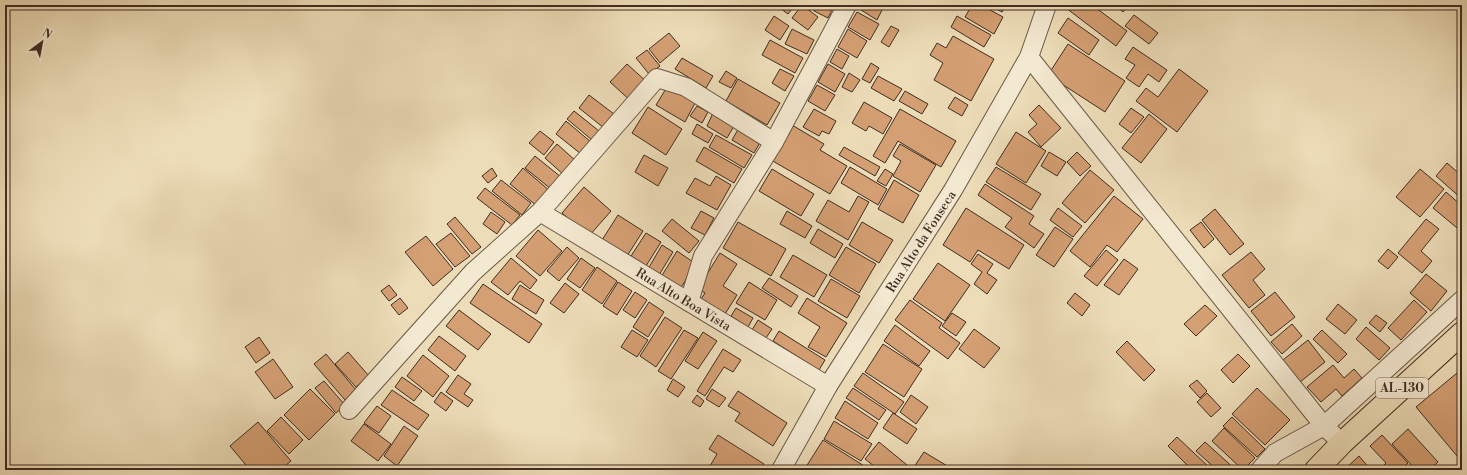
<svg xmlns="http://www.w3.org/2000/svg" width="1467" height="475" viewBox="0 0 1467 475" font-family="'Libre Bodoni',serif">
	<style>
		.building { fill: #d49f73; stroke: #402d21 }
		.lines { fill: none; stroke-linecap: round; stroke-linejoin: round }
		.street-casing { stroke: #6b5946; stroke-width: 20 }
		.primary-casing { stroke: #402d21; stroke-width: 24 }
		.street { stroke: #f3e8d0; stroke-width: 18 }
		.primary { stroke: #ecdcb7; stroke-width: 22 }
		.labels { text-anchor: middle; stroke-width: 4; stroke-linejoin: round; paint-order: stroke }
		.shield { fill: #f3e8d0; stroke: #766556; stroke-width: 1 }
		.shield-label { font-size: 12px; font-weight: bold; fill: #402d21 }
		.street-label { font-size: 13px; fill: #402d21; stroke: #f3e8d0 }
	</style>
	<rect width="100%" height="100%" fill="#ecdcb7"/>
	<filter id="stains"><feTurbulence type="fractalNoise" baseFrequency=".005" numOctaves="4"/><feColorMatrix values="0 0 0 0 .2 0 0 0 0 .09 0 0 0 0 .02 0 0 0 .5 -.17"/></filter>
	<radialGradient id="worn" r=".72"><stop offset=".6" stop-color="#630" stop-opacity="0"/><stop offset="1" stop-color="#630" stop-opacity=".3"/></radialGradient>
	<path class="building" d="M776,5h19l-7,9z
		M802,5l16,12 -10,13 -16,-12z
		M817,5h15l2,1 -6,12 -14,-7z
		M864,5h18l2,1 -7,14 -16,-10z
		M972,5h9l22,12 -9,17 -29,-17z
		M989,5h17l-4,7z
		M1068,5h24l35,26 -11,15 -50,-38z
		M1115,5h14l-6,7z
		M857,12l22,12 -9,16 -22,-13z
		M1134,15l24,18 -9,11 -24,-18z
		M774,16l15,10 -9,14 -15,-10z
		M957,16l34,19 -7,12 -33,-20z
		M1068,18l31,22 -10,15 -31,-22z
		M891,26l8,4 -10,17 -8,-5z
		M792,29l22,11 -7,14 -22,-10z
		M848,29l19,12 -10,17 -19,-11z
		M669,33l11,13 -20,17 -11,-14z
		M953,36l41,23 -23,42 -37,-21 9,-17 -13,-8 7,-12 9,5z
		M770,40l33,18 -8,15 -33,-18z
		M1068,44l57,37 -20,31 -57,-37z
		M1133,47l34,23 -8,12 -11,-8 -9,13 -13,-9 9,-13 -10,-6z
		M837,49l12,7 -7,13 -12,-7z
		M647,50l13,16 -11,8 -13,-16z
		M682,58l31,18 -7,12 -31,-19z
		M871,63l8,5 -9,15 -8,-4z
		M627,64l21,19 -16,19 -22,-20z
		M828,64l17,10 -10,18 -17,-10z
		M780,69l14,7 -9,15 -13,-8z
		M1179,69l29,22 -31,41 -41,-31 10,-13 12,9z
		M726,71l11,7 -6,10 -12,-6z
		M849,73l11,7 -8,12 -10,-5z
		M878,76l24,13 -8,12 -23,-13z
		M738,79l42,24 -13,22 -41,-24z
		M817,85l18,10 -10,16 -17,-10z
		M667,87l28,16 -10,19 -29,-17z
		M905,91l23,13 -6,10 -23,-13z
		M589,95l25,19 -10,14 -25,-20z
		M955,97l13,8 -6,11 -14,-8z
		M864,102l28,16 -9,16 -14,-8 -3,5 -14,-8z
		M1039,105l22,23 -20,19 -13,-15 9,-8 -8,-9z
		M697,106l11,6 -6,11 -12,-7z
		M648,107l34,22 -16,26 -34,-22z
		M1131,108l13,9 -13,16 -12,-9z
		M814,109l22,12 -7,13 -7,-3 -3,5 -16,-9z
		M900,109l56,32 -15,26 -43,-26 -13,22 -12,-7z
		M574,111l25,20 -7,9 -25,-21z
		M713,113l21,13 -7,12 -20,-12z
		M1149,114l18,15 -26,34 -19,-15z
		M566,121l25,21 -10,12 -25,-20z
		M697,124l16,10 -5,9 -16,-9z
		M792,125l32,19 -4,6 27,16 -17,28 -59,-34z
		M740,126l22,13 -8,14 -22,-13z
		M540,131l14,11 -10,13 -15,-12z
		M1016,132l30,19 -20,32 -30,-19z
		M716,135l36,20 -8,13 -35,-21z
		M557,144l20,18 -12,14 -20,-18z
		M900,144l36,21 -16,27 -27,-16 8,-15 -8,-5z
		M704,147l38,22 -8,14 -38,-22z
		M844,147l36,20 -5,9 -36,-21z
		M1049,152l17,10 -9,14 -16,-10z
		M1077,152l14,14 -11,10 -13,-14z
		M644,155l24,13 -10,18 -23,-14z
		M535,156l26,21 -10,12 -26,-21z
		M1447,163l15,13v23l-26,-23z
		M850,167l37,22 -9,16 -37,-22z
		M996,167l45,27 -10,16 -45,-28z
		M492,168l5,8 -9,7 -6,-7z
		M523,168l27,23 -13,15 -27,-22z
		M772,169l42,25 -13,22 -42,-25z
		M885,169l8,5 -7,12 -9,-5z
		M1420,169l24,20 -24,28 -24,-20z
		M1090,170l24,20 -29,33 -23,-20z
		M716,176l15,9 -14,25 -31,-17 9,-15 15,8z
		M501,180l30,23 -9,12 -30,-24z
		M894,180l25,15 -16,28 -25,-14z
		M985,184l49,32 -5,8 15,10 -10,14 -29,-21 7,-9 -34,-23z
		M584,187l27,24 -22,25 -27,-23z
		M485,188l35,27 -8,10 -35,-27z
		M1446,192l16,14v26l-29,-24z
		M858,196l11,6 -21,38 -32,-19 12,-21 21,12z
		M1114,196l29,23 -26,33 -10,-7 -17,22 -20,-16z
		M966,208l58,37 -15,24 -31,-19 -8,12 -27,-17z
		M1058,208l24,18 -9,11 -23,-17z
		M1215,209l29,35 -14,11 -28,-35z
		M701,211l13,7 -9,17 -14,-7z
		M787,211l25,15 -7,12 -25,-14z
		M491,212l14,10 -8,12 -14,-10z
		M618,215l25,16 -16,25 -25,-16z
		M455,217l26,30 -9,7 -25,-30z
		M672,219l27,22 -10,12 -27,-22z
		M1426,219l13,10 -18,22 11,10 -10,12 -24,-20z
		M738,222l48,27 -15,27 -48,-28z
		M862,222l31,18 -14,23 -30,-18z
		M1201,222l13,17 -10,9 -14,-18z
		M1055,227l18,12 -19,28 -18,-12z
		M818,229l25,15 -8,14 -25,-15z
		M538,230l24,21 -22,25 -24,-20z
		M451,233l19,23 -15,11 -19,-23z
		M646,233l15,9 -15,24 -15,-10z
		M426,236l27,33 -20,17 -28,-34z
		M662,245l11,7 -14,23 -11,-6z
		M567,247l12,11 -20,23 -12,-10z
		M846,247l30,17 -17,29 -30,-18z
		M1388,249l10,8 -10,12 -10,-8z
		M1106,250l12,10 -21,26 -13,-10z
		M677,251l19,13 -16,25 -19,-12z
		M1251,252l14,17 -12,11 12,15 -16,13 -27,-33z
		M720,253l17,11 -14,22 14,9 -12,19 -24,-15 4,-6 -7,-4z
		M978,254l15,10 -6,9 10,7 -10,14 -13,-10 8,-12 -11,-8z
		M793,255l34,20 -13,22 -34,-20z
		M511,258l26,22 -7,9 -10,-8 -12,14 -17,-13z
		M581,258l14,10 -15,20 -13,-9z
		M1124,259l14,10 -19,26 -15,-10z
		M938,263l32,22 -25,36 -32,-22z
		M597,267l20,14 -15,23 -20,-14z
		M1426,274l21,17 -16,20 -21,-18z
		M769,278l29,18 -7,11 -29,-19z
		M831,279l29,17 -13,22 -29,-17z
		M618,282l14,9 -15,24 -14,-9z
		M749,282l28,18 -12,20 -29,-17z
		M565,283l14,11 -15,19 -14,-10z
		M483,284l59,40 -13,19 -59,-40z
		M389,285l8,10 -8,6 -8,-10z
		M520,285l24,15 -8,14 -24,-15z
		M635,292l12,8 -12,18 -12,-8z
		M1275,292l20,25 -24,19 -20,-25z
		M1075,293l15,12 -8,11 -15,-13z
		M400,298l8,10 -9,7 -8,-10z
		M807,298l40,25 -21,34 -18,-10 12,-20 -22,-14z
		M910,300l32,23 -3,5 21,15 -12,16 -53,-39z
		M1414,300l13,12 -26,28 -13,-12z
		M649,302l15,10 -16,25 -15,-10z
		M1338,304l19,16 -12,14 -19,-15z
		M1205,305l12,11 -21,20 -12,-12z
		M736,308l17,10 -5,9 -17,-11z
		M459,310l32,24 -13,16 -32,-24z
		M952,313l14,9 -10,14 -14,-10z
		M1376,315l11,8 -7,9 -11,-9z
		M665,317l17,11 -26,39 -16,-11z
		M758,320l14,9 -6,9 -14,-8z
		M1292,324l10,12 -20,18 -11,-12z
		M895,325l35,26 -11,15 -35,-25z
		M1366,327l24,21 -11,12 -23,-21z
		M974,329l26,19 -16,20 -25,-19z
		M632,330l16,10 -11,17 -16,-10z
		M684,330l14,8 -27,41 -13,-8z
		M1322,330l25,24 -9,9 -25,-24z
		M779,331l46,29 -6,10 -46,-29z
		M703,332l14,9 -19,28 -13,-8z
		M439,336l27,20 -11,15 -27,-21z
		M259,337l11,16 -14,10 -11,-16z
		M1308,340l17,22 -25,20 -17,-22z
		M1127,341l28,29 -11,11 -28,-29z
		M883,344l39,25 -18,28 -39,-25z
		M723,349l18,11 -8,12 -9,-5 -19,29 -8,-5z
		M348,352l21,24 -13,11 -21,-23z
		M326,354l30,36 -11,10 -31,-36z
		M1238,354l12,12 -17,17 -12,-13z
		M423,355l26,21 -16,21 -26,-21z
		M273,359l20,28 -18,12 -20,-27z
		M1333,365l11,13 10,-9 8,9 -20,18 -6,-7 -15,13 -14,-15z
		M863,373l41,29 -9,12 -41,-28z
		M1457,373l5,6v73l-5,4 -41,-49z
		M458,375l13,9 -7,10 9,6 -5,7 -22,-15z
		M402,377l20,14 -8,10 -19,-14z
		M673,379l12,8 -7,10 -11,-7z
		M1197,380l10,11 -7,7 -11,-12z
		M324,381l21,24 -9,8 -21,-25z
		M853,388l33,22 -7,10 -33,-22z
		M1257,388l33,32 -25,25 -33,-31z
		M310,389l25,25 -26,26 -25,-25z
		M712,389l14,9 -7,9 -13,-8z
		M392,390l37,25 -11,15 -37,-25z
		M738,391l49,32 -14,23 -38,-25 5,-8 -12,-7z
		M441,392l12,9 -7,10 -12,-9z
		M1207,393l14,15 -10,9 -14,-15z
		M697,395l7,6 -4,6 -8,-5z
		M911,395l17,12 -12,17 -16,-12z
		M845,401l33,22 -10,16 -33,-21z
		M377,406l14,10 -12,17 -15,-10z
		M893,413l24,16 -10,15 -24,-16z
		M281,417l22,23 -14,14 -22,-23z
		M1232,417l33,32 -8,8 -34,-31z
		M834,421l38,23 -11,17 -37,-22z
		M258,422l33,39 -11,9h-30l-20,-24z
		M364,424l27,20 -13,17 -27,-20z
		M404,426l14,10 -21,30 -13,-10z
		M1224,428l31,30 -12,12 -31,-29z
		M1408,429l30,33 -9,8h-13l-24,-26z
		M718,435l46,29 -4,6h-43l-7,-4 7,-12 -8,-5z
		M1382,435l26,28 -8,7h-21l7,-7 -16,-17z
		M1177,437l33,31 -2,2h-16l-24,-24z
		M823,440l46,29 -1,1h-64z
		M879,442l28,23 -4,5h-24l-14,-11z
		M1205,442l31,28h-19l-21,-19z
		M924,452l30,18h-34l-6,-3z
		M1359,456l12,14h-27z"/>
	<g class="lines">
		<defs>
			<g id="street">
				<path d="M1029,57l295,369 18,17"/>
				<path id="s1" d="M540,212l288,174"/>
				<path d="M689,302l14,-46 71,-114 73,-137"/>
				<path d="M349,410l124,-138 67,-60 117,-134 29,9 88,55"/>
				<path id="s2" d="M781,470l47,-84 125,-196 76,-133 18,-52"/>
				<path d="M1260,470l15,-17 49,-27 138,-126"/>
			</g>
			<path id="primary" d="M1316,470l26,-27 120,-110"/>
		</defs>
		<use href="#street" class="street-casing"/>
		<use href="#primary" class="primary-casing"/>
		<use href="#street" class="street"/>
		<use href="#primary" class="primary"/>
	</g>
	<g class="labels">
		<rect class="shield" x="1376" y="378" width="52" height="20" rx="3"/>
		<g class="shield-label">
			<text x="1402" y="392">AL-130</text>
		</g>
		<g class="street-label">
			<text dy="5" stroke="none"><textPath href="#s2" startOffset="268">Rua Alto da Fonseca</textPath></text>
			<text dy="5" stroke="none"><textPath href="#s1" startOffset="168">Rua Alto Boa Vista</textPath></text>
		</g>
	</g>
	<rect width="1467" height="475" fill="none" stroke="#ecdcb7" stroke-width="20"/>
	<rect x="6" y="6" width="1455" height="463" fill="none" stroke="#402d21" stroke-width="2"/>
	<rect x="10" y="10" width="1447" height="455" fill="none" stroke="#402d21"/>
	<g transform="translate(42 42) rotate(32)" stroke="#f3e8d0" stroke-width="3" paint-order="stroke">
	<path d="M0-3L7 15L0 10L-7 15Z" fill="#402d21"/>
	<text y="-6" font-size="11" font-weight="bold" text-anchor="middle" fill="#402d21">N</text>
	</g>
	<rect width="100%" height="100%" filter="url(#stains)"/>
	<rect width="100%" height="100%" fill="url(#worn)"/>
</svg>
